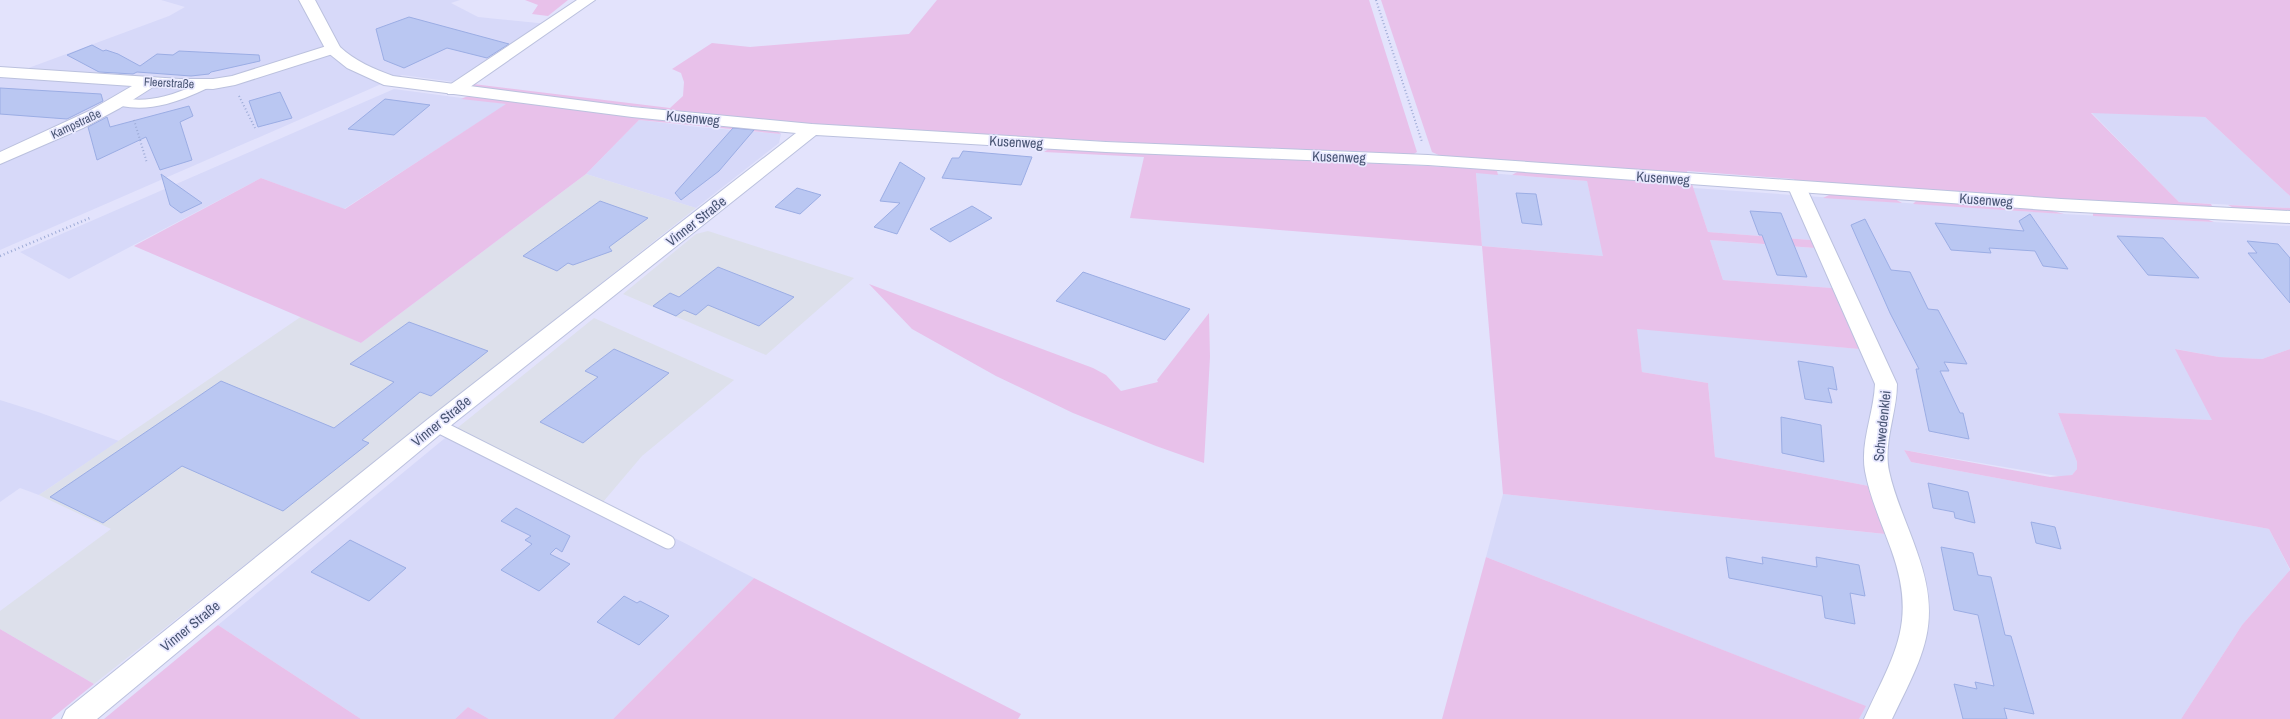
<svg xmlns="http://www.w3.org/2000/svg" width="2290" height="719" viewBox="0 0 2290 719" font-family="'Archivo Narrow',sans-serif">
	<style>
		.residential { fill: #d7d9f9 }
		.industrial { fill: #dde0eb }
		.green { fill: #e8c1ea }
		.building { fill: #bac7f2; stroke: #9bade4 }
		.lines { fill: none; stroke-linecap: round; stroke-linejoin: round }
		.service-far2-casing { stroke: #bbc1de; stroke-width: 10 }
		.service-far1-casing { stroke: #bbc1de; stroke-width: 12 }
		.service-casing { stroke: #bbc1de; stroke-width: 15 }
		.minor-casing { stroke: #bbc1de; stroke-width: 2 }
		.tertiary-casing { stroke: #bbc1de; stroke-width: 2 }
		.path-far1 { stroke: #9dabd6; stroke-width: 2; stroke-dasharray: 1 2.5; stroke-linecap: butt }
		.path { stroke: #9dabd6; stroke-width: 2.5; stroke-dasharray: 1 3; stroke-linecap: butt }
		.service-far2 { stroke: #fff; stroke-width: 8 }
		.service-far1 { stroke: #fff; stroke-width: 10 }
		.service { stroke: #fff; stroke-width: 13 }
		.minor { fill: #fff; fill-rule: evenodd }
		.tertiary { fill: #fff; fill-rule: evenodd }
		.labels { text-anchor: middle; stroke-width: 3.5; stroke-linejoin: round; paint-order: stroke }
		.far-street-label { font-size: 12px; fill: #495574; stroke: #e9e9ff }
		.street-label { font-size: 14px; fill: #495574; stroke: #e9e9ff }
	</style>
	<rect width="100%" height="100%" fill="#e3e3fc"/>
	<path class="residential" d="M161,0h299l-9,3 27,14 70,7 -87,59 -59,-8 -402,175v-178l15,1 154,-57 16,-9z
		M394,89l113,15 -163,105 -83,-31 -192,101 -49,-27z
		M2091,112l114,5 85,79v12l-111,-6z
		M639,120l59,7 83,7 -2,9 -83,65 -110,-34z
		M1476,172l111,9 17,75 -122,-10z
		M1693,188l371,26 226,12v123l-28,10 -43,-2 -43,-8 37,71 -155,-7 19,49v7l-5,6 -9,2 -159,-27 7,12 358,67 21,41 -48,55 -61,94h-322l6,-13 -379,-149 17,-63 381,40 -15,-48 -154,-29 -7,-74 -66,-11 -6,-44 223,21 -27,-61 -109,-8 -13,-40 104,8 -3,-8 -103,-8z
		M0,400l38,12 81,29 -80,54 -19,-7 -20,14z
		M456,429l147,73 151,76 -141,141h-124l-21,-12 -13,12h-94l-143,-94z"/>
	<path class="industrial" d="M586,174l110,34 -602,476 -94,-55v-18l111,-82 -72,-34 263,-179 59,27z
		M708,231l146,47 -88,77 -143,-61 73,-60z
		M594,318l140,62 -92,76 -39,46 -147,-73z"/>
	<path class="green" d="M525,0h43l-20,16 -16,-2 6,-9z
		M937,0h432l48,152 -7,4 -239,-11 -382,-22 -313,-34 -5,-3 2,-2 197,24 13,-12 1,-14 -3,-9 -9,-4 40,-26 38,4 159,-13z
		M1381,0h909v196l-85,-79 -114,-4 88,89 32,2 2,4 -164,-8 -254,-19 -1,-2 -107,-8 1,4 -245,-18 -11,-5z
		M468,96l308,34 5,4 -142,-14 -53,54 -225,169 -227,-97 127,-68 84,31 161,-105 -45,-5z
		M1050,148l442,21 5,2 1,4 -22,-2 6,73 121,10 -16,-75 -75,-6 7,-4 173,13 16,48 103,8 4,8 -105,-8 13,40 109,8 27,61 -222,-20 5,43 66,11 7,74 154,29 16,48 -382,-40 -21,-248 -352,-28 14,-61 -100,-5z
		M1831,194l62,4 9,5 -79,-5z
		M1917,200l124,8 23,6 -151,-10z
		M2228,205l62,3v4l-52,-2z
		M2097,212l106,6 11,4 -121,-6v-3z
		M869,284l224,84 13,7 15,16 37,-9 -1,-2 52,-67 1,44 -6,106 -48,-17 -83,-33 -77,-37 -84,-47z
		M2175,349l44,8 43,2 28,-10v220l-21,-40 -358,-67 -7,-12 146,27 22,-2 5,-6v-7l-19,-49 154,7z
		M1486,557l380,149 -7,13h-417z
		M2290,570v149h-109l61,-94z
		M754,578l267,136 -3,5h-405z
		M218,625l143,94h-257z
		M0,629l94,55 -43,35h-51z
		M468,707l21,12h-34z"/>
	<path class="building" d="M409,17l100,27 -22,14 -40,-10 -43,20 -20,-8 -8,-31z
		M92,45l11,6 3,-1 12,4 22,12 17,-12 16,1 6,-4 80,4 1,6 -49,11 -2,2 -18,2 -54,-4 -4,2 -34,-2 -32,-17z
		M0,88l101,6 2,7 -36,18 -67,-5z
		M280,92l12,26 -34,9 -9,-26z
		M385,99l45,6 -36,30 -46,-6z
		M189,106l4,10 -13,6 12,38 -32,10 -14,-33 -49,23 -9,-33 19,-10 3,10z
		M733,128l21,2 -35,41 -38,29 -6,-7z
		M963,151l69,6 -11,28 -79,-7 10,-20h7z
		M900,162l25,16 -28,56 -23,-7 26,-24 -20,-2z
		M161,174l41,29 -21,10 -11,-8z
		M797,188l24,7 -21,19 -25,-7z
		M1516,193l20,1 6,31 -20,-2z
		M600,201l48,17 -39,29 3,4 -39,14 -5,-2 -11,8 -34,-15z
		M972,206l20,12 -42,24 -20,-13z
		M1750,211l31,2 26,64 -30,-2 -15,-40h-3z
		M2030,214l38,55 -25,-3 -8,-15 -46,-3 2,5 -40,-3 -16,-27 89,8 -5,-10z
		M1865,219l26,51 19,2 18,37 10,1 29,54 -23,-2 5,9h-9l20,42h3l6,26 -40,-8 -13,-62h3l-29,-56 -39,-88z
		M2117,236l46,2 36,40 -51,-3z
		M2247,241l31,3 12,14v45l-42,-50h9z
		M718,267l76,30 -35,29 -51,-21 -12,10 -12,-5 -8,6 -23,-10 17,-13 9,4z
		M1083,272l107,37 -25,31 -109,-39z
		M409,322l79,29 -57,45 -11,-4 -58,48 7,3 -86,68 -101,-45 -79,57 -53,-26 171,-116 113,47 60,-46 -44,-18z
		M614,349l55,24 -86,70 -43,-21 58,-45 -13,-6z
		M1798,361l35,6 4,23 -9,-2 4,15 -27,-4z
		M1781,417l40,8 3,37 -42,-9z
		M1928,483l40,9 7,31 -20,-5 -1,-6 -21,-4z
		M516,508l54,28 -8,16 -6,-4 -6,6 20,10 -31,27 -38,-21 31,-26 -7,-4 6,-4 -30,-15z
		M2031,522l24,5 6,22 -25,-6z
		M350,540l56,28 -37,33 -58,-29z
		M1941,547l32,6 5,22 13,2 14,58 6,1 23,78 -30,-6 3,11h-44l-9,-35 23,5 -2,-7 19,4 -16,-71 -24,-5z
		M1726,557l37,7 -1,-7 55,10 -1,-10 43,8 6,31 -15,-3 5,31 -30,-6 -3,-22 -93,-18z
		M624,596l13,7 3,-2 29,15 -30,29 -42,-23z"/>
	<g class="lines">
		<defs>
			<path id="service-far2" d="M122,102c30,6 58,-5 85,-18"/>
			<path id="service-far1" d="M436,425l4,2"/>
			<path id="service" d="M438,426l230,116"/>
			<path id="minor" d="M577,0h18l-135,94h-12l-2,-4 2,-4z
				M333,44l6,2 2,3 -2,3 -104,33 -22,4 -60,-2 -33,21 -37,20 -83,36v-12l89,-41 43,-25 -132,-9v-10l180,12h33l19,-3z
				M1797,181l7,2 2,4 91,197c0,29 -14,58 -8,87 6,28 19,54 28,81 26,72 6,103 -25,167h-28c30,-65 54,-96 27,-170 -9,-25 -21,-51 -26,-78 -5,-29 9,-58 10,-87l-87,-197 2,-4z"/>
			<path id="tertiary" d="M299,0h16l25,47c15,14 34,22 53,29l239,31 180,17 294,18 322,13 633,44 229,12v12l-229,-12 -633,-46 -322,-13 -290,-17 -372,296 -347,288h-35l4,-9 362,-291 368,-286 -164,-16 -248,-32 -37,-17 -20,-16z"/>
		</defs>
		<use href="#service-far2" class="service-far2-casing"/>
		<use href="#service-far1" class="service-far1-casing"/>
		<use href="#service" class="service-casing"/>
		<use href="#minor" class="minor-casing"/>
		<use href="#tertiary" class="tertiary-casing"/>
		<path class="path-far1" d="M1376,0l46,142
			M239,96l16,32
			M134,120l13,43"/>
		<path class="path" d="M0,256l90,-38"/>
		<use href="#service-far2" class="service-far2"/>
		<use href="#service-far1" class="service-far1"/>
		<use href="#service" class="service"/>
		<use href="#minor" class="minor"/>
		<use href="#tertiary" class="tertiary"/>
	</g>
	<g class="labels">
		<g class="far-street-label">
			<text transform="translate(169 83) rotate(3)" y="4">Fleerstraße</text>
			<text transform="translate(76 124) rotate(-25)" y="4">Kampstraße</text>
		</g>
		<g class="street-label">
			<text transform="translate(693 118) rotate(6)" y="5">Kusenweg</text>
			<text transform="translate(1016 142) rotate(3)" y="5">Kusenweg</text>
			<text transform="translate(1339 157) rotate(2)" y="5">Kusenweg</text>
			<text transform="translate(1663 178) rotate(4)" y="5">Kusenweg</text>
			<text transform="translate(1986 200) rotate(4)" y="5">Kusenweg</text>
			<text transform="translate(696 221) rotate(-38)" y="5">Vinner Straße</text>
			<text transform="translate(441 421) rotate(-39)" y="5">Vinner Straße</text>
			<text transform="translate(1882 426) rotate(-84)" y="5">Schwedenklei</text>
			<text transform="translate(190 626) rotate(-39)" y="5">Vinner Straße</text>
		</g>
	</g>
</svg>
